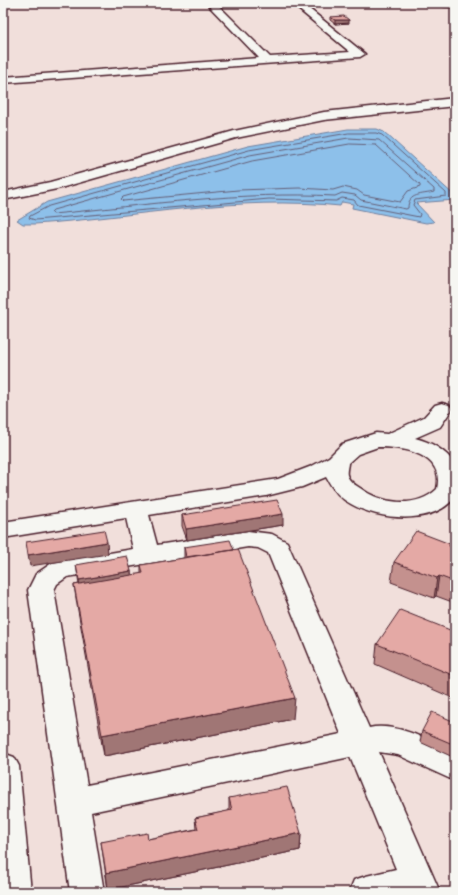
<svg xmlns="http://www.w3.org/2000/svg" width="458" height="895" viewBox="0 0 458 895" font-family="Dekko,sans-serif">
	<style>
		.built { fill: #f1dfdb }
		.water { fill: #8dc0ea; stroke: #72809e }
		.lines { fill: none; stroke-linecap: round; stroke-linejoin: round }
		.shore { stroke: #655f77; stroke-width: 1 }
		.minor-casing { stroke: #4a1f2b; stroke-width: 3 }
		.minor { fill: #f6f6f2; fill-rule: evenodd }
		.wall { fill: #c4918e; stroke: #4a1f2b }
		.shaded-wall { fill: #a07674; stroke: #4a1f2b }
		.building { fill: #e4a9a5; stroke: #4a1f2b }
	</style>
	<rect width="100%" height="100%" fill="#f6f6f2"/>
	<filter id="ink" filterUnits="userSpaceOnUse"><feTurbulence type="fractalNoise" baseFrequency=".025" numOctaves="2"/><feDisplacementMap in="SourceGraphic" scale="8" xChannelSelector="R" yChannelSelector="G"/><feConvolveMatrix kernelMatrix="1 2 1 2 8 2 1 2 1" color-interpolation-filters="sRGB"/></filter>
	<g filter="url(#ink)">
		<path class="built" d="M3,3h452v889h-452z"/>
		<path class="water" d="M348,129h29l7,3 71,64v4l-39,3 18,19 -8,1 -74,-15 1,-4 -11,-2 -2,4c-101,-11 -204,11 -305,18h-12l-6,-4 30,-18 201,-56z"/>
		<g class="lines">
			<path class="shore" d="M349,133h27l6,2 64,58v3l-31,4 -2,5 7,9 -1,3 -61,-12 -4,-5 -12,-2 -6,3 -67,-2 -234,21 -6,-2 1,-2 19,-10 200,-56z
				M349,138l30,2 55,49v3c-12,3 -26,1 -26,16l-2,1 -45,-9 -6,-5 -13,-2 -7,3c-94,-5 -188,9 -282,18l-2,-2 2,-2 197,-55z
				M350,144l26,1 44,40v2l-12,4 -8,11 -36,-7 -7,-5 -14,-3 -10,3 -34,-2 -61,2 -115,11 -2,-2 2,-2 129,-36z"/>
			<defs>
				<path id="minor" d="M206,3h10l54,54 80,-5 -59,-49h11l63,51 -5,3 -357,26v-6l256,-19z
					M439,3h16v4l-11,-1z
					M455,98v8l-131,14 -88,18 -179,51 -54,11v-8l47,-10 184,-51 90,-19z
					M442,403l7,2 3,4 -12,18 -25,11c16,4 30,12 40,26v33c-22,29 -76,23 -104,7 -12,-6 -19,-16 -25,-27l-24,10 -36,9 -117,19 8,30 91,-14 24,3 15,8 82,186c27,-6 62,13 86,25v28l-57,-26 -19,-3 61,140h-91l5,-12 12,-4 30,-7 -46,-112 -259,55 13,80h-34l-42,-302 8,-16 16,-11 81,-14 -7,-31 -123,20v-16l275,-43 34,-13 17,-9 13,-13 34,-11 11,1 37,-17 11,-12zM378,447c26,0 67,7 59,42 -21,20 -56,15 -77,-1 -5,-3 -11,-7 -13,-13 -1,-4 1,-9 1,-12l10,-9zM248,547l10,1 10,5 73,181 -254,51 -33,-195 3,-6 10,-7z
					M3,753l11,4 5,9 12,126h-28z"/>
			</defs>
			<use href="#minor" class="minor-casing"/>
			<use href="#minor" class="minor"/>
		</g>
		<path class="wall" d="M330,17l19,6 -14,1 -5,-4z
			M453,206h2v12l-3,-3z
			M182,515l101,10 -96,15 -5,-14z
			M455,533v70l-19,-7 -2,2 -43,-16 3,-20 56,-18 -1,2 3,1 1,-12z
			M184,547l109,172 -189,37 -27,-151 -3,-20 5,-1 -3,-19 55,6v4l10,-1v-9l43,-7z
			M455,632v67l-80,-35 2,-20z
			M455,722v36l-35,-16 2,-11z
			M229,798l72,35 -1,17 -192,40 -7,-48 47,-3 48,-10 -1,-11 34,-7z"/>
		<path class="shaded-wall" d="M335,20h14v3l-14,1z
			M283,514v11l-96,15 -1,-11z
			M107,542l1,12 -78,12 -2,-11z
			M131,571l1,12 -52,8 -1,-11z
			M439,576l-3,20 -2,2 3,-20z
			M295,698l-2,21 -189,37 -2,-21z
			M301,833l-1,17 -192,40 -2,-17z"/>
		<path class="building" d="M344,16l5,4h-14l-5,-3z
			M277,500l6,14 -97,15 -4,-14z
			M104,530l3,12 -79,13 -2,-13z
			M416,531l34,13 -1,2 6,2v34l-16,-6 -2,2 -43,-16z
			M230,540l4,10 -48,7 -2,-10z
			M238,549l57,149 -193,37 -28,-150 69,-12 -2,-8z
			M127,556l4,15 -52,9 -3,-15z
			M400,610l55,22v44l-78,-32z
			M432,712l23,10v23l-33,-14z
			M287,787l14,46 -195,40 -5,-31 46,-9 1,6 50,-10 -3,-11 37,-8 -3,-12z"/>
	</g>
	<rect width="458" height="895" fill="none" stroke="#f6f6f2" stroke-width="16"/>
	<rect x="8" y="8" width="442" height="879" fill="none" stroke="#4a1f2b" stroke-width="1.5" filter="url(#ink)"/>
</svg>
